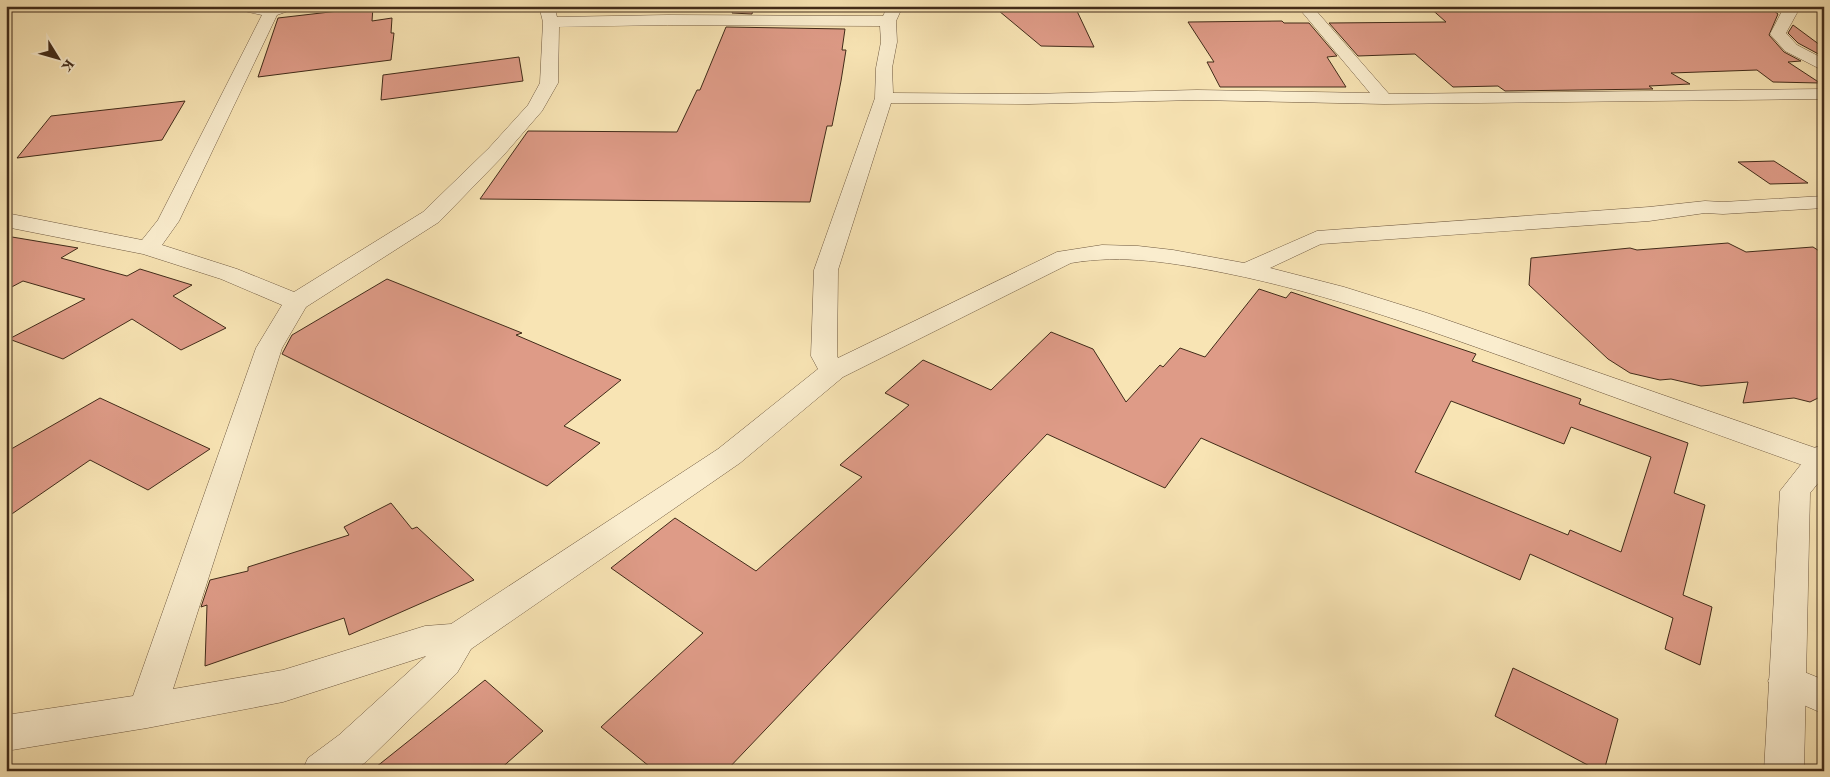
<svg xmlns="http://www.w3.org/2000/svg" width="1830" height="777" viewBox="0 0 1830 777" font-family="'EB Garamond',serif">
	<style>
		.building { fill: #de9b87; stroke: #412b19; fill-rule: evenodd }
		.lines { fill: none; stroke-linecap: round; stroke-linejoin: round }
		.minor-casing { stroke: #6f5940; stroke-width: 1 }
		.tertiary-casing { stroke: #6f5940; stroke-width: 1 }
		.minor { fill: #faedce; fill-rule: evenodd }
		.tertiary { fill: #faedce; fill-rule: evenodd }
	</style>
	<rect width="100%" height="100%" fill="#f8e4b4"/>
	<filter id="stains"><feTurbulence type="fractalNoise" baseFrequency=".004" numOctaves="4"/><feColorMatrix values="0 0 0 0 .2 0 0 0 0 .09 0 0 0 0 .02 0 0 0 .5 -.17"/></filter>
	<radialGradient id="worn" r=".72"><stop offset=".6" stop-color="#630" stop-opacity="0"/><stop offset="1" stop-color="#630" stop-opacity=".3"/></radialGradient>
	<path class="building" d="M735,6h19l-2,8 -20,-1z
		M993,6h72l11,3 18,38 -53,-1z
		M1428,6h313l29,2 8,6 -9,21 15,17 17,9 -13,1 32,21 -47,-1 -16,-12 -86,3 19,11 -41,2 4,3 -148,2 -7,-5 -45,1 -38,-33 -57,2 -29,-33 117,-1z
		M373,7l-1,14 20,-3 -1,15h3l-3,27 -133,17 20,-59z
		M1282,21l2,2h25l28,33 -10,1 19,30h-126l-13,-25h7l-26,-40z
		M1793,25l31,23v9l-26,-14 -10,-10z
		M726,27l119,2 -3,21h4l-5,31 -9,45h-5l-17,76 -330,-3 48,-68 149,1 20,-42h3z
		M519,57l4,24 -142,19 2,-25z
		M185,101l-23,39 -145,18 34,-42z
		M1774,161l34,22 -38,1 -32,-22z
		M6,236l72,12 -17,10 66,18 13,-7 52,16 -19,11 53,32 -45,22 -49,-31 -69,40 -54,-20 76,-40 -62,-18 -17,9z
		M1728,243l18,9 67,-5 11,7v141l-14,7 -16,-4 -51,5 5,-21 -47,4 -30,-7 -11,1 -30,-7 -22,-14 -79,-74 2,-27 99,-10 7,2z
		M387,279l135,54 -6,2 105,45 -57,46 36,17 -53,43 -265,-132 10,-19z
		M1259,289l27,9 5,-6 185,62 -4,7 109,38 -2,5 109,39 -14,50 31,12 -22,90 29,12 -12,58 -35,-16 8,-31 -143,-64 -10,26 -319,-142 -36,50 -118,-54 -321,337h-71l-54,-44 102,-94 -92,-65 64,-50 81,53 106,-94 -22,-12 69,-60 -24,-12 38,-33 68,30 60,-58 42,17 33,53 34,-37 3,2 17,-19 25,9zM1451,401l113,43 7,-17 80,30 -30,95 -51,-22 -2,5 -153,-63z
		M100,398l110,51 -62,41 -58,-30 -84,58v-66z
		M391,503l21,26 5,-2 57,53 -125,55 -5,-17 -139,48 2,-61 -6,2 9,-27 38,-9v-4l101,-32 -5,-8z
		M1513,668l105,51 -14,52h-5l-104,-55z
		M485,680l58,51 -45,40h-127z"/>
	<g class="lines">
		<defs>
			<path id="minor" d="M6,6h9l-4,5 -5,1z
				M233,6l60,1 -2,3 -14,5 -98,206 -17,24 75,24 57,23 129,-80 66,-64 39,-43 12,-22 3,-61 -4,-16h15l3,11 111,-2 215,1 5,-10h15l-7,15 1,21 -5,26 1,25 136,1 168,-4 173,3 -73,-87h15l77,88 435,-5v10l-440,5 -187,-4 -168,4 -138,-1 -53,167 -1,86 1,2 219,-106 45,-7 36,1 35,4 71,13 73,-32 332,-24 56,-6 18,1 101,-6v12l-101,6 -18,-1 -56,8 -328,23 -51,24 74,19 83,26 397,138v18l-5,1 -11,-3c-92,-33 -184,-66 -276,-100 -101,-36 -202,-73 -307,-94 -51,-10 -102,-19 -154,-10l-228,114 -103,86 -269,186 -14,24 -90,88 -13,10h-52l6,-13 31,-23 87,-79 -143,46 -136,26 -141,23v-36l127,-19 123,-348 26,-43 -61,-26 -78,-25 -137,-27v-14l136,27 16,-20 104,-205 -27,-6zM668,25l212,1 1,16 -5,26 -1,30 -61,172 -3,86 7,13 -100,80 -267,175 -26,2 -142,44 -110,19 109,-341 24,-41 133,-85 64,-66 39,-45 16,-28 1,-56z
				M1782,6h14l1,7 -11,20 11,12 27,14v12l-39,-20 -15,-17 11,-21z
				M1787,665l37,15v34l-50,-22 -6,-11 6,-11z"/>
			<path id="tertiary" d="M1824,445v31l-14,17 -6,278h-40l16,-280 34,-43z"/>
		</defs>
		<use href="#minor" class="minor-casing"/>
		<use href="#tertiary" class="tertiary-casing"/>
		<use href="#minor" class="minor"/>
		<use href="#tertiary" class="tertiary"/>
	</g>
	<rect width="1830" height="777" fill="none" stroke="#f8e4b4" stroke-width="25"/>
	<rect x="8" y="8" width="1815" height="762" fill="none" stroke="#412b19" stroke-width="2.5"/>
	<rect x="12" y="12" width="1805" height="752" fill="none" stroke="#412b19"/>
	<g transform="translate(58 58) rotate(127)" stroke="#faedce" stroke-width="4" paint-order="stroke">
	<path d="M0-4L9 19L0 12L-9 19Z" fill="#412b19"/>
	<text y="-8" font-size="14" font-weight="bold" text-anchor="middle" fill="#412b19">K</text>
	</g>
	<rect width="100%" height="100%" filter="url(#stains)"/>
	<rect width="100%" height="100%" fill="url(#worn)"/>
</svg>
